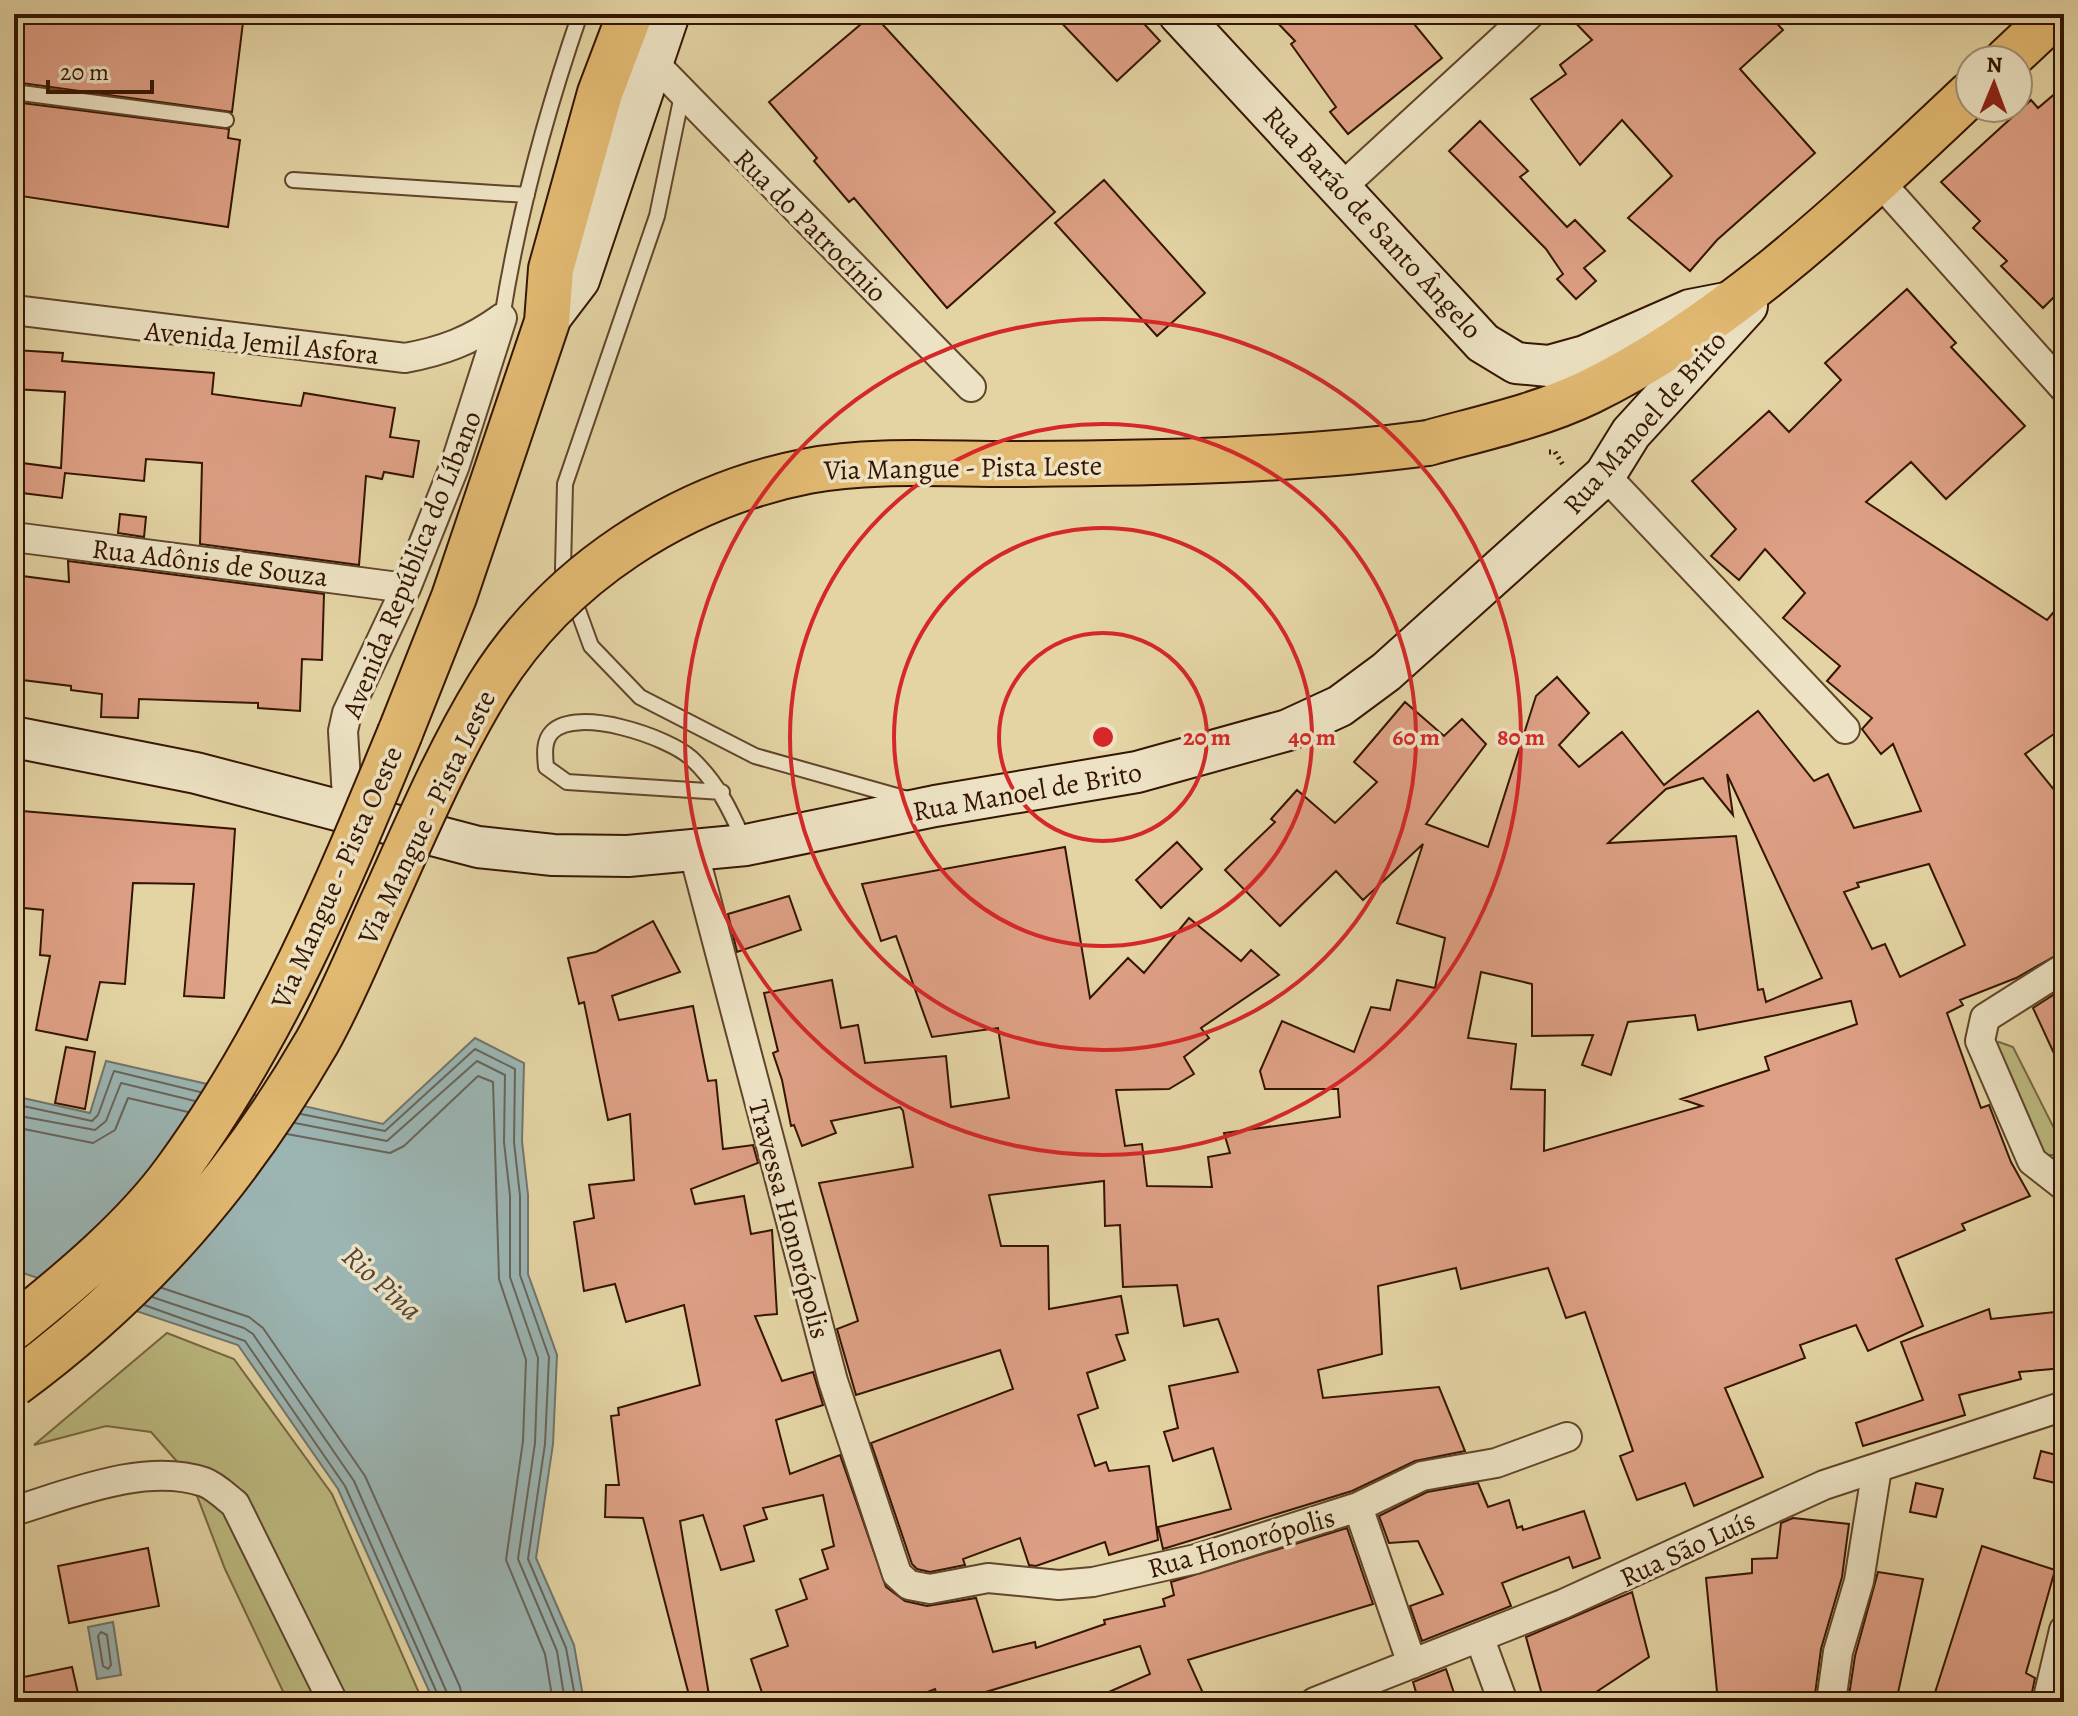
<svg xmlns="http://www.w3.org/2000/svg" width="2078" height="1716" viewBox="0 0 2078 1716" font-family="Alegreya,serif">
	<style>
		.green { fill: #bcbb81; stroke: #786842; stroke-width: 2 }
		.water { fill: #9bb5b3; stroke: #72756c; stroke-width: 2 }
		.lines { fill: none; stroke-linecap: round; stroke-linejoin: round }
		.shore { stroke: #68655a; stroke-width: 2 }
		.building { fill: #dea085; stroke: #351502; stroke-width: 2; fill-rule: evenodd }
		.lane-casing { stroke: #61452a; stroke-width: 18 }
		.street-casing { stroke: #61452a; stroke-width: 32 }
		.secondary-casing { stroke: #351502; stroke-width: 44 }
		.primary-casing { stroke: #351502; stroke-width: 48 }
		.path { stroke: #351502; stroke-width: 5; stroke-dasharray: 2 4; stroke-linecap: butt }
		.lane { stroke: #ede3c4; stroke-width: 14 }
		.street { stroke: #ede3c4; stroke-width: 28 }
		.secondary { stroke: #ede3c4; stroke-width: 40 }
		.primary { stroke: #e2ba72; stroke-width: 44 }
		.primary-bridge-casing { stroke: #351502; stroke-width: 48; stroke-linecap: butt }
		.primary-bridge { stroke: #e2ba72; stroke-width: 44 }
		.ring { fill: none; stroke: #d62828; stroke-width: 4 }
		.labels { text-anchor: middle; stroke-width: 7; stroke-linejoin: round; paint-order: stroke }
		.street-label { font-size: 28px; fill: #351502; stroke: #ede3c4 }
		.water-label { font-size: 30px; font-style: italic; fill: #544537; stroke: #ede3c4 }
		.centre { fill: #d62828; stroke: #ede3c4; stroke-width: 4 }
		.ring-label { font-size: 24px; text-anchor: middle; font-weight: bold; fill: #d62828; stroke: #ede3c4; stroke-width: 7; stroke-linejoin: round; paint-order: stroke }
	</style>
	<rect width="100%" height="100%" fill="#e4d4a4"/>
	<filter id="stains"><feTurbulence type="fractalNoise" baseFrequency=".0025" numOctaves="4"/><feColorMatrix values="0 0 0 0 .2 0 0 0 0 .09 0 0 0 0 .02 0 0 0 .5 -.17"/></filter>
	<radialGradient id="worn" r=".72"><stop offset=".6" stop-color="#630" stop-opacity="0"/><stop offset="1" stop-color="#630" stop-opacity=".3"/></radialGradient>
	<path class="green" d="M1999,1042l14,5 48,95 1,8 -4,5h-11l-4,-4 -18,-32 -31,-73z
		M167,1333l67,26 98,135 91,208h-135l-63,-133 -36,-94 -38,-43 -45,-6 -72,19z"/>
	<path class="water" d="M475,1038l49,25 -2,78 6,54v79l29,81 -4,89 -17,114 38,87 10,57h-150l-96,-213 -100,-144 -224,-75v-174l76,17 16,-52 277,63z
		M113,1622l8,53 -24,4 -9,-52z"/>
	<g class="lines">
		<path class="shore" d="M14,1104l78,17 6,-6 16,-44 86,21
			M301,1114l84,17 90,-82 40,20 -1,73 6,54v79l29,82 -4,87 -17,115 38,89 10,54
			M14,1115l81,15 11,-9 15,-38 74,18
			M295,1123l92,18 90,-80 28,14 -1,67 6,54v81l28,81 -3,85 -17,116 39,92 8,51
			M14,1127l79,16 22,-13 13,-32 60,14
			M287,1134l103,19 14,-7 74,-70 15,6 6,197 27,81 -3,81 -17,119 39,94 8,48
			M162,1288l87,29 14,11 102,148 95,211 3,15
			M152,1297l92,31 9,6 101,147 97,221
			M144,1305l101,36 100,145 96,216
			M101,1632l6,3 4,30 -3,4 -5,-3 -5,-30z"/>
	</g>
	<path class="building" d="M14,14h230l-12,98 -218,-30z
		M873,14l182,198 -108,96 -93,-110 -5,4 -35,-41 3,-3 -48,-56z
		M1053,14h82l25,27 -43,40z
		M1269,14h137l36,44 -94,76 -18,-22 6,-5 -45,-63 4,-3z
		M1567,14h201l15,16 -43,39 75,84 -98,87 -27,31 -62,-53 44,-42 -50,-56 -42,45 -49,-66 35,-25 -6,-9 32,-25z
		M2064,86v201l-21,21 -42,-42 6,-5 -34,-33 7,-7 -39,-39 90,-82 7,8z
		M14,102l215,27 -1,9 12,2 -12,87 -214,-32z
		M1480,121l48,50 -8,6 47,50 8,-7 30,31 -21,17 12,13 -20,18 -19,-20 6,-5 -17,-25 -97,-98z
		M1104,180l101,113 -48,43 -102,-113z
		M1907,289l49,54 -5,4 74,79 -79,73 -35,-37 -45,40 181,118 17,-20v127l-39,27 39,48v149l-48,27 -56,22 3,5 -16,8 34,95 8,-3 22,57 19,34 -68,28 3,6 -69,29 27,67 -55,25 -12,-26 -56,20 5,13 -80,30 38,89 -69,29 -9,-23 -48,17 -17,-44 13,-5 -48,-139 -19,6 -18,-50 -87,21 -5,-21 -78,18 4,68 -64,16 5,28 116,-11 26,64 -50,10 -63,30 -189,58 -5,-22 73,-18 -18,-61 -40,13 -9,-29 14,-4 -9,-42 69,-14 -20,-53 -34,7 -7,-41 -54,2 -3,-62 -15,1 -1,-45 -115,14 12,51h47l1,63 72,-13 7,37 -12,2 9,25 -38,13 11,35 -20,7 17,51 11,-4 3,9 40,-5 9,74 -49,15 -4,-13 -69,24 -7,-1 -9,-27 -57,21 2,6 -35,7 -13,-3 -5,-5 -41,-121 142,-54 -13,-39 -144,45 -19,-66 21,-8 -39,-138 94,-16 -10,-56 -3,-4 -69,14 5,12 -34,13 -8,-21 -3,1 -9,-46 -9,-27 5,-2 -14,-58 68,-13 9,48 17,-3 7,38 81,-7 5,51 58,-9 -11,-70 -66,9 -36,-101 -15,5 -19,-57 203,-37 25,151 38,-40 16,15 45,-55 52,43 10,-11 28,25 -78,53 8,10 -25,19 10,17 -25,15 -53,1 9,56 17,-2 5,42 65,1 -4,-30 22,-4 -6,-20 116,-16 -2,-28h-73l-5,-18 22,-50 72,31 17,-45 19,3 7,-30 38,8 10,-50 -48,-15 26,-79 -60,56 -27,-29 -56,55 -55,-56 50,-48 -4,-3 26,-29 38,33 42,-41 -23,-20 51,-60 39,34 18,-17 24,25 -60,80 62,23 48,-151 21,-19 32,36 -30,32 20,22 43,-35 42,53 94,-74 56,70 14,-7 26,54 67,-17 -28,-67 -12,10 -19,-25 10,-11 -45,-37 13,-15 -57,-48 22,-25 -40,-44 -26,31 -28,-24 25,-27 -44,-48 77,-70 20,21 52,-52 -16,-17zM1727,774l95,204 -56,24 -3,-13 -5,1 -22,-154 -128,7 58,-54 37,-11 30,37zM1929,864l36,81 -65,32 -15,-33 -13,5 -28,-57 15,-5 -2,-4zM1481,972l51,12v52l61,-1 -11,30 29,10 17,-53 67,-7 3,15 153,-29 6,23 -92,33 4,13 -88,29 21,7 -158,45 1,-61 -34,-1 5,-45 -48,-6z
		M14,350l49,3 -1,8 152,12 -2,21 89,12 3,-13 91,15 -5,29 29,4 -6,36 -29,-5 -2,7 -16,-3 -7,89 -159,-21 2,-81 -56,-4 -2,22 -79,-8 -3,25 -48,-6v-30l47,6 4,-76 -51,-3z
		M120,514l26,3 -2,20 -26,-4z
		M68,561l256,33 -2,66 -20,-1 -2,52 -42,-3v-5l-119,-4 -1,19 -37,-1 1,-23 -31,-4v-4l-57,-7v-104l55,7z
		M22,811l213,18 -11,169 -40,-2 10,-112 -61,-1 -8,101 -25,-2 -13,58 -51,-10 14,-74 -10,-1 3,-45 -29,-3z
		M1177,842l25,27 -41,39 -25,-28z
		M789,896l12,34 -64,22 -9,-38z
		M653,921l27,51 -68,24 7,24 74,-14 15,75 8,-1 7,69 30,-4 5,18 -67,26 4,15 49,-8 7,38 21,-4 5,84 -22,2 27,65 31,-9 10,33 -47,15 14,54 50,-19 46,132 19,14 22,5 49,-8 17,54 42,-10 1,6 69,-24 -1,-4 61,-14 -2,-7 11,-4 -3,-13 176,-54 26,76 -185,56 19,42h-121l64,-28 -10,-28 -188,56h-13l-4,-13 -34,13h-136l-14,-43 37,-13 -12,-36 31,-11 -7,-20 28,-10 -6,-19 12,-4 -11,-51 -60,13 4,11 -23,7 10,35 -33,9 -18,-55 -23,6 29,174 -19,4 -47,-181 -38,-1 1,-32h13l-8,-69 8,-1 -1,-7 82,-23 -16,-80 -58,17 -11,-38 -31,7 -10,-69 20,-4 -5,-33 45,-5 -4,-66 -22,6 -24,-118 -5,2 -11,-46 28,-6z
		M2064,988v87l-31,-67z
		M66,1047l29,5 -10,57 -30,-6z
		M1989,1309l2,10 73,-8v57l-45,4 2,7 -62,16 6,20 -102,31 -7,-23 67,-23 -22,-58z
		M2041,1451l23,6v28l-30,-7z
		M1478,1483l10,24 21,-7 8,28 5,-2 1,4 61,-19 16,47 -27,10 -4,-11 -67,26 9,23 -89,35 -12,-35 33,-12 -25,-53 -29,2 -10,-27 48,-24z
		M1916,1483l27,6 -7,28 -26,-5z
		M1793,1518l56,6 -7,53 -21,72 -7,53h-96l-12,-124 46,-5v-14l25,-1 4,-35z
		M1982,1546l73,24 -29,103 9,5 -5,24h-98z
		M148,1548l11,58 -90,17 -11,-57z
		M1878,1572l45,7 -27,123h-48l7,-46z
		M1632,1592l17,65 -68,45h-37l-18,-65z
		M72,1667l8,35h-66v-23z
		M1446,1669l11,33h-38l-6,-20z"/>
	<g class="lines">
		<defs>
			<path id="lane" d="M14,92l212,28
				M682,95l-25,121 -92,268 -2,85 28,77 49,51 115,59 156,44
				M293,180l234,15
				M502,318c16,-103 44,-205 78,-304
				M722,792l-155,-10 -21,-15c-1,-11 -3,-26 6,-35 25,-26 116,5 139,26 26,24 39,51 53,83"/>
			<path id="street" d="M652,61l319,326
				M1878,180l186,208
				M1342,187l188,-173
				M14,310l391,48c38,-7 65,-17 97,-40
				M1605,475l240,254
				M14,537l392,51
				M348,814l-5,-83 4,-18 59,-125 49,-123 47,-147
				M693,850l140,531 64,193 12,11 21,4 58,-11 71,7 34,-3 103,-23 162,-52 64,-31 74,-13 71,-26
				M2064,968l-79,50 -5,23 52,120 32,25
				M1358,1507l54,157
				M14,1511c56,-17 131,-49 190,-29 11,4 22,15 31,22l98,198
				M1480,1639l23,63
				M1315,1702l248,-98 261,-119 240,-79
				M1831,1702l7,-50 21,-71 18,-113
				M2047,1702l17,-72"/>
			<path id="secondary" d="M1179,14l304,329 33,20 33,3 36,-10 105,-46 36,-7
				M547,322l32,-42 90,-266
				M14,737l182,36 282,74 75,8 75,1 118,-11 189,-39 202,-34 151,-42 52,-24 46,-34 219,-197 26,-42 116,-127"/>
			<path id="primary" d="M2007,60l49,-46
				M1428,443c54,-15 111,-27 161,-51 141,-68 268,-192 381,-298
				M400,733l54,-136 93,-275 4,-53 49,-176 30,-79"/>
		</defs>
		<use href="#lane" class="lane-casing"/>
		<use href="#street" class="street-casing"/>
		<use href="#secondary" class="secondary-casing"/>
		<use href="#primary" class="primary-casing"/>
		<path class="path" d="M1549,452h6l8,13"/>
		<use href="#lane" class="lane"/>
		<use href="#street" class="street"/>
		<use href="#secondary" class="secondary"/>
		<use href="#primary" class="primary"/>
		<defs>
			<path id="primary-bridge" d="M14,1327c56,-45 120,-98 162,-156 100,-137 160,-283 224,-438
				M14,1384c129,-95 223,-204 303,-342 26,-46 46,-97 68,-145 32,-71 63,-144 104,-211 70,-112 190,-190 319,-215 67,-13 147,-6 216,-7 135,-1 270,-3 404,-21"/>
		</defs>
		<use href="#primary-bridge" class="primary-bridge-casing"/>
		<use href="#primary-bridge" class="primary-bridge"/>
	</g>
	<g class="ring">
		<circle cx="1103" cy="737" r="104"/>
		<circle cx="1103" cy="737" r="209"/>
		<circle cx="1103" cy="737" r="313"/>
		<circle cx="1103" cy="737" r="418"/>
	</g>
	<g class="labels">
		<g class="street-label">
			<text transform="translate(1373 222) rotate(47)" y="10">Rua Barão de Santo Ângelo</text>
			<text transform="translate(811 225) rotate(45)" y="10">Rua do Patrocínio</text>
			<text transform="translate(262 342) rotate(6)" y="10">Avenida Jemil Asfora</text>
			<text transform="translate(1644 422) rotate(-49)" y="10">Rua Manoel de Brito</text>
			<text transform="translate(963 467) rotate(-1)" y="10">Via Mangue - Pista Leste</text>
			<text transform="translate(210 562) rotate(7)" y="10">Rua Adônis de Souza</text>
			<text transform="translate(411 564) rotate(-68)" y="10">Avenida República do Líbano</text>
			<text transform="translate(1027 791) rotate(-10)" y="10">Rua Manoel de Brito</text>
			<text transform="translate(426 817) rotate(-64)" y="10">Via Mangue - Pista Leste</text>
			<text transform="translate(336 877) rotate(-66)" y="10">Via Mangue - Pista Oeste</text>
			<text transform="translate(790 1219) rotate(75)" y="10">Travessa Honorópolis</text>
			<text transform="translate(1241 1542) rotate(-16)" y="10">Rua Honorópolis</text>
			<text transform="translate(1687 1548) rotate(-25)" y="10">Rua São Luís</text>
		</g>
		<g class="water-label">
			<text transform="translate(382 1283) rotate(42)" y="10">Rio Pina</text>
		</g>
	</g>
	<circle cx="1103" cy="737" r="12" class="centre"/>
	<g class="ring-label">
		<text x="1207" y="745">20 m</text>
		<text x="1312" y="745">40 m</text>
		<text x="1416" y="745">60 m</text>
		<text x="1521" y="745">80 m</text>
	</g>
	<rect width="2078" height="1716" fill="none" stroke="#e4d4a4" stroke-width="48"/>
	<rect x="16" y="16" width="2046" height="1684" fill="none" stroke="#351502" stroke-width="4"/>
	<rect x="24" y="24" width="2030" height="1668" fill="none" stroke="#351502" stroke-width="2"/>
	<g transform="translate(1994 84) rotate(1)"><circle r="38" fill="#ede3c4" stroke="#a39176" stroke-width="2"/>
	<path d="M0-6L14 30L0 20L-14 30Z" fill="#8f2418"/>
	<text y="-12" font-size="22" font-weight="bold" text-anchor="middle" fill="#351502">N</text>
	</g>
	<path d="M48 80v12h104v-12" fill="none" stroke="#351502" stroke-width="4"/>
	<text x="60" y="80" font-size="24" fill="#351502" stroke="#ede3c4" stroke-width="6" paint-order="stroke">20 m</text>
	<rect width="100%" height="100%" filter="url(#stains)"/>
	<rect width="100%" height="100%" fill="url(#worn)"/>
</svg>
